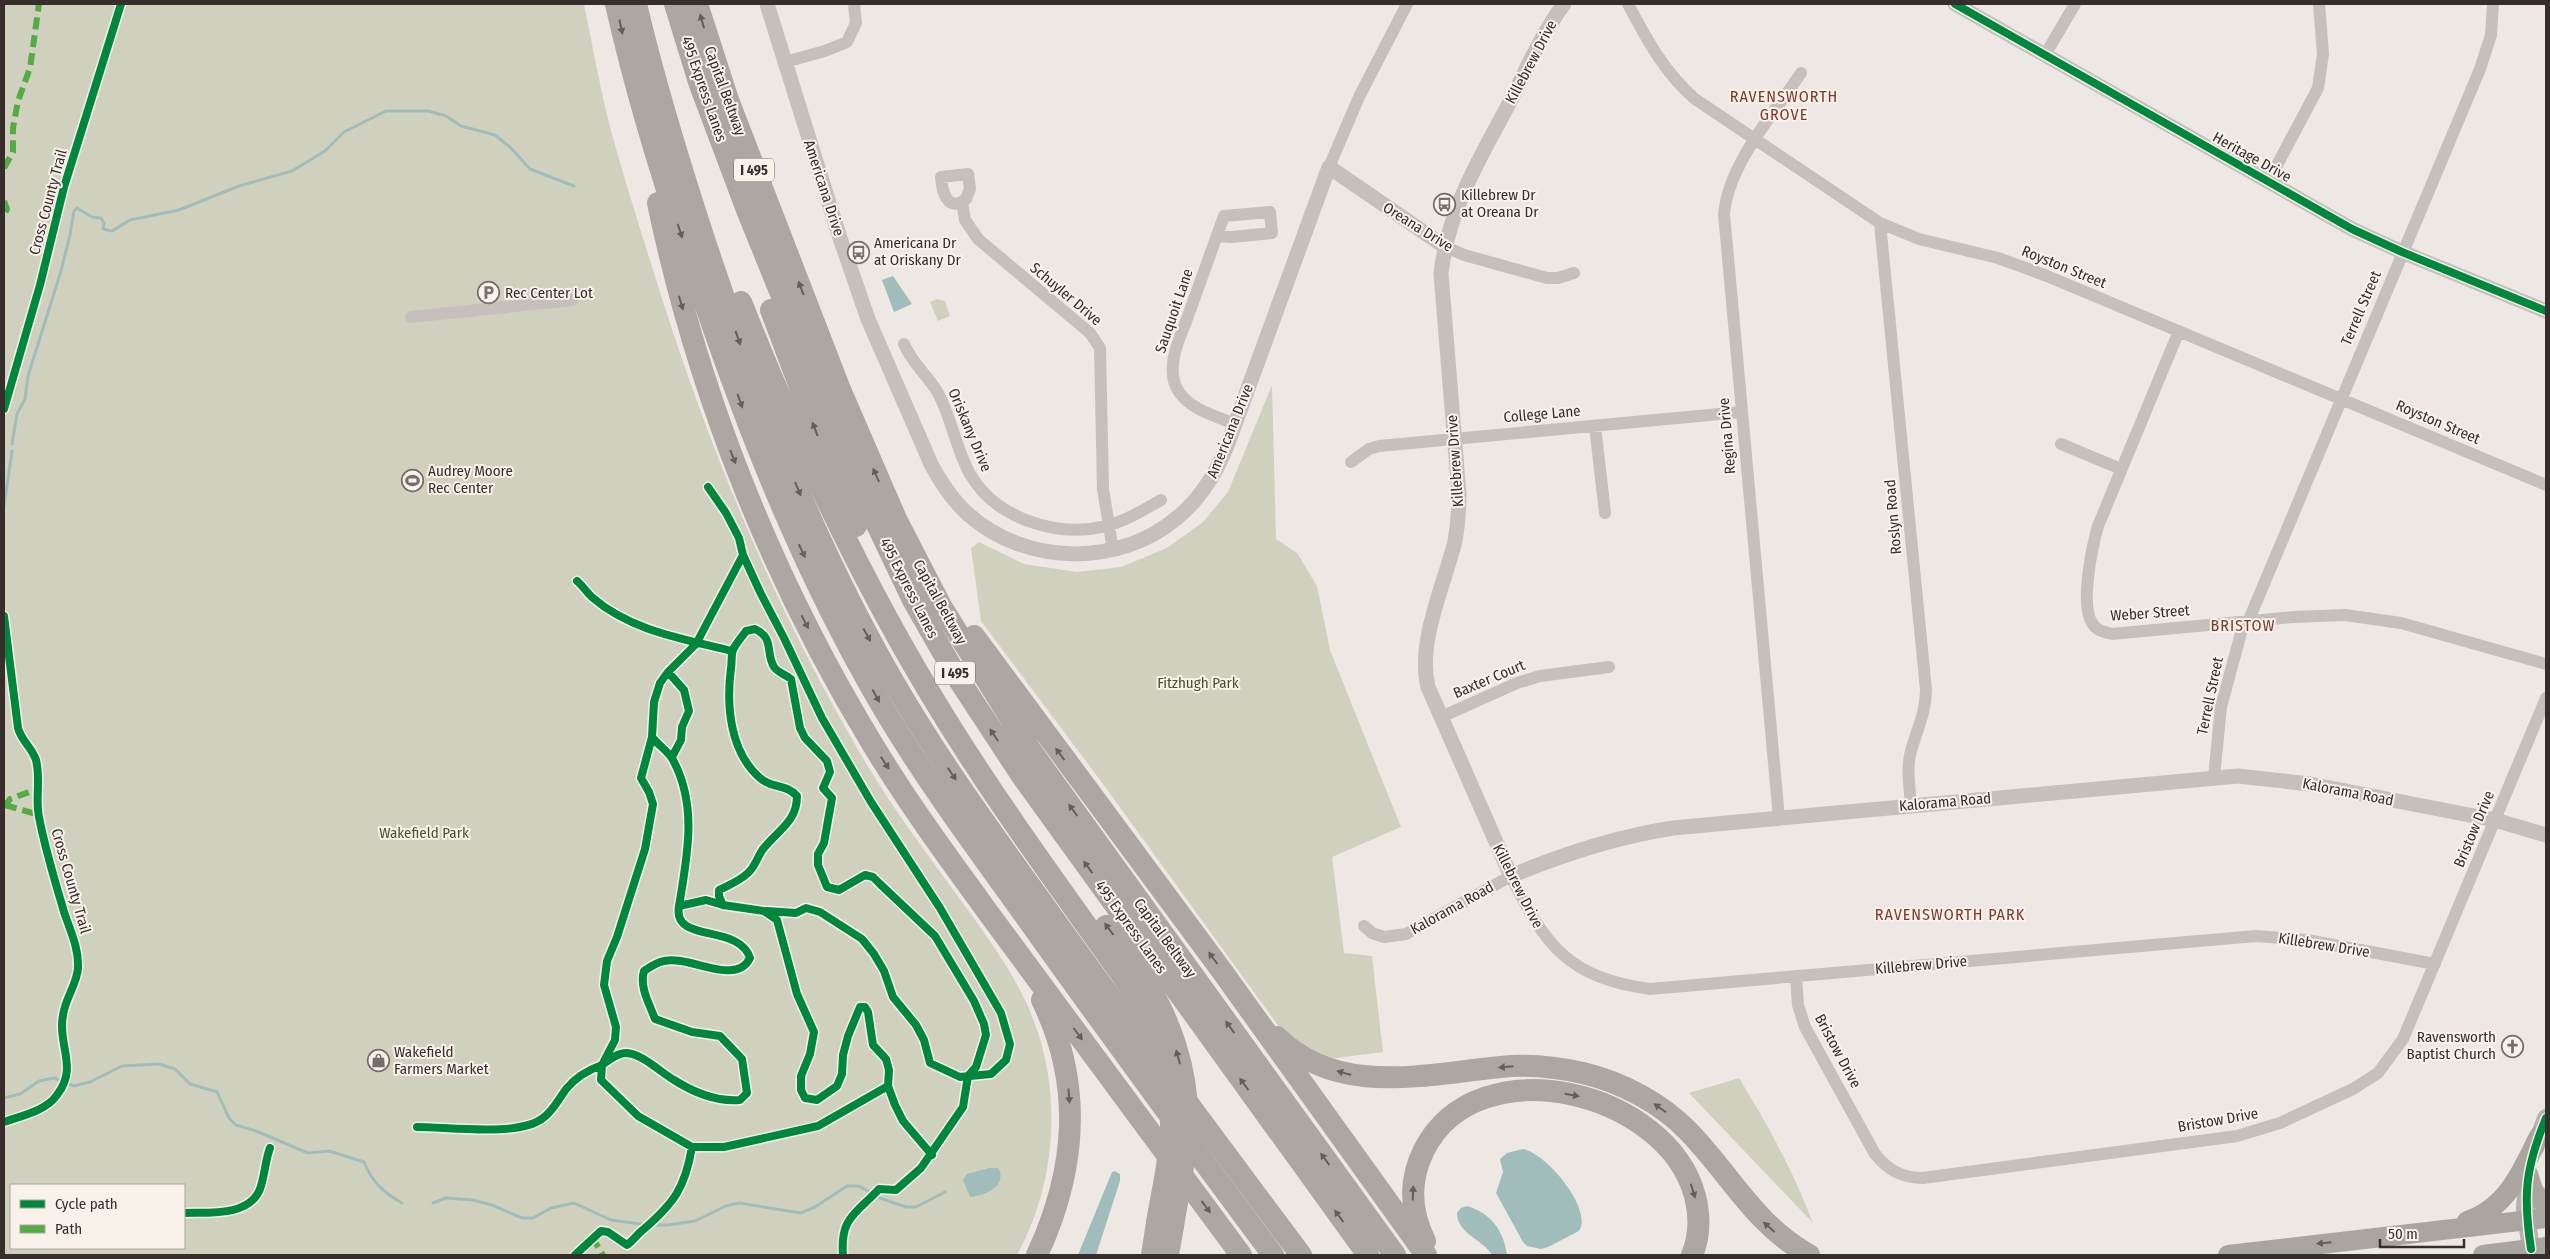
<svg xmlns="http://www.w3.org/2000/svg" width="2550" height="1259" viewBox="0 0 2550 1259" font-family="'Fira Sans Condensed',sans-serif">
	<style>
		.green { fill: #cfd1be; fill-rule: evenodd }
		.water { fill: #a1bdbb }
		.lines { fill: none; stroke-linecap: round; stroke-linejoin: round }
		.stream { stroke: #a1bdbb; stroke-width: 3 }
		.minor { stroke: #c6c0bc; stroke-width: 12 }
		.tertiary { stroke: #c6c0bc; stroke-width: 15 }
		.secondary { stroke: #b7b0ad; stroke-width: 18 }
		.primary { stroke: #aba5a1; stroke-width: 20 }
		.motorway { stroke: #aca7a2; stroke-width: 22 }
		.motorway-bridge { stroke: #aca7a2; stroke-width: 22 }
		.quiet { stroke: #55ab44; stroke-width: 6; stroke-dasharray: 12 6; stroke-linecap: butt }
		.cycleway-casing { stroke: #f8f2eb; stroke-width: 11 }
		.cycleway { stroke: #00873e; stroke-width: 8 }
		.oneway { fill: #665e5a }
		.oneway2 { fill: #655d5a }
		.labels { text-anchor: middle; stroke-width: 4; stroke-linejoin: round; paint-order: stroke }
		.shield { fill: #f8f2eb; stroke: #716864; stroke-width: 1 }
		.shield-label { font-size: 14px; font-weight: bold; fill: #372d2a }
		.street-label { font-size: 15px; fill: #372d2a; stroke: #f8f2eb }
		.poi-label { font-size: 15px; fill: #372d2a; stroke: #f8f2eb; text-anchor: start }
		.park-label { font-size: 15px; fill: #485230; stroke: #f8f2eb }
		.neighbourhood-label { font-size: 16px; letter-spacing: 1px; fill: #7e392b; stroke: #f8f2eb }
	</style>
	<rect width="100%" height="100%" fill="#ede8e3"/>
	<path class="green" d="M4,4h580c9,44 17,90 29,134 14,50 30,100 46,151 52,164 114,315 201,464 31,54 69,103 105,153 28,39 57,78 72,124 25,72 17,158 -20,225h-1013zM11,1185h173v63h-173z
		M937,299l8,2 5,15 -12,5 -8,-19z
		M1272,385l4,154 21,14 20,33 13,64 71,177 -69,30 12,96 28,3 11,96 -54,7 -28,-15 -21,-16 -177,-244 -122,-163 -10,-73 8,-6 45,22 53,8 44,-5 46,-19 36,-26 25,-30z
		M1739,1078c30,49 53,91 74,145l-124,-130z"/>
	<path class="water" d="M893,276l19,28 -18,8 -12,-32z
		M1523,1149c22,3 71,60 56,82l-31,16 -7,2 -14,-3 -4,-4 -27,-49 7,-21 -3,-13 7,-6z
		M989,1168h9l2,3c4,18 -16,24 -30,26l-7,-17 4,-6z
		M1115,1171l5,3v7l-24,74h-18l34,-83z
		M1467,1206c24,7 37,25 40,49h-15c-9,-16 -35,-21 -35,-42l4,-5z"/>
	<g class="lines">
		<path class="stream" d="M12,444l5,-30 8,-15 3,-23 33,-105 9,-36 4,-24 3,-3 15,9 9,1 3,5 -1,6 9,2 18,-11 49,-10 60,-24 53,-15 33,-20 19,-19 42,-21h42l18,5 15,10 34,9 15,12 20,22 44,17
			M4,506l8,-55
			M4,1098l16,-4 19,-13 15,-3 20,8 16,-4 32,-16 37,-2 16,5 15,15 27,8 12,26 7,7 20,6 52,22 21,-2 35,11c8,20 19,30 38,41
			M433,1203l13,-5 27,2 19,5 30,13h11l18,-10 23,-5 37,17 37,5h20l27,-4 31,-15 13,-3 62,10 14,-6 32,-21h12l21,12 26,9h10l29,-15"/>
		<path class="minor" d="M1628,4c19,36 36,68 67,95l185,124 39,16 79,19 49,18 499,209
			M2045,55l30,-51
			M785,62l40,-11 22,-9 9,-19 -2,-19
			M1329,167l30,-70 48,-93
			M968,174l2,15 -4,10c-19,15 -24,-9 -25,-22z
			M2268,182l50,-94 5,-34 -4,-50
			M962,202l3,18 13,19 112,94 10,15 3,141 10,61
			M1880,223l46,467c0,22 -9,39 -15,61 -5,17 -1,37 0,55
			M1217,236l15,1 40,-4 -2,-21 -46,4c-12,33 -24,67 -36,100 -5,15 -14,31 -15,47 -1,11 0,21 6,29 12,18 37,24 56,32
			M1444,246l20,9 83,23h11l16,-5
			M411,317l162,-17
			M2179,331l-81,195c-6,21 -18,78 -6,97 4,7 11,9 20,11l181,-17 52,-2 56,8 145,41
			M904,344c8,19 24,32 34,49 14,26 18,56 32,81 26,45 87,64 136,52 20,-5 37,-16 55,-26
			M1595,426l10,87
			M2061,444l60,25
			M1351,462l18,-13 10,-3 362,-34
			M2248,622l232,-553 11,-34 2,-31
			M1441,717l76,-34 23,-7 69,-9
			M2214,777l7,-70 23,-85
			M1779,818l-55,-604c5,-51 49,-99 77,-141
			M1364,926l8,7 12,4 22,-3 105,-58c34,70 58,102 139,113l606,-53 51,4 128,24
			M1796,976l2,29 7,22 70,127c13,16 27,24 48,24l314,-42 43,-13 73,-34 25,-16 25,-34 143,-341"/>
		<path class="tertiary" d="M767,4l73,234 28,81 63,145c10,19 22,37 38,51 58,51 151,52 209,2 23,-19 38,-44 49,-71l102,-279 115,79
			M1564,4c-21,28 -36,62 -52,94 -30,57 -64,110 -71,176l18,220c0,16 -1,31 -4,47 -11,45 -38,101 -27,146l83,189c52,-22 105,-39 162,-48l565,-52 72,8 185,36 51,15
			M1955,4l397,225 50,23 144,59"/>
		<path class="secondary" d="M2535,1148l11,-30
			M2528,1173l-3,35 6,41"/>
		<path class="primary" d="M2528,1174l5,16 13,17
			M2467,1221c40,-13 55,-50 72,-85
			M2228,1255l318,-37
			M2483,1255l63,-8"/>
		<path class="motorway" d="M616,4c23,102 55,203 90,302 47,138 102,274 176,400 46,78 101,151 154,225 78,109 157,217 237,324
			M636,4c19,81 44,162 70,241 50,150 108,299 187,436 49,85 108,164 165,244 80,111 161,221 243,330
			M675,4l25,81 47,125 114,281 52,109 44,77 65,99 346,479
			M697,4l31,96 111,287 57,132 45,87 90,145 364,504
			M658,203c40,191 114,376 215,542 38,63 82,122 125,181 81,110 163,219 243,329
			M741,302c56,142 121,281 201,411 56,91 120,178 182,265
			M771,310l53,141 32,75
			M974,636l245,331 207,288
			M1106,926l32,43
			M1277,1037c64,63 156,35 235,29 24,-1 48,2 71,7 38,9 78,30 105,58 43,44 65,92 121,124
			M1425,1241c-15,-30 -16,-61 -1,-91 54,-106 243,-59 271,46 5,20 5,40 -3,59
			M1037,1255c39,-84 47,-169 5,-255
			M1152,1255l5,-32
			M1168,1255l5,-29"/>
		<path class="motorway-bridge" d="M1138,969c32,47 52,104 49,162 -2,32 -9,64 -14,95
			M1124,978c30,45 48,96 47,151 -1,31 -9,63 -14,94"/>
		<path class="quiet" d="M4,168l9,-16v-24l5,-27 12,-33 9,-64
			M4,201l3,8 -3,6
			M5,805l34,10
			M4,807l6,-8 30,-11
			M592,1237l11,18"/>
		<defs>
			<path id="cycleway" d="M1955,4l397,225 50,23 144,59
				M4,409l36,-124 24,-98 57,-183
				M708,487l18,26 13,25 4,17 18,39 23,44 38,80 49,84 69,106 61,105 9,31 -4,16 -15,14 -31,3 -30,-14 -6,-23 -8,-15 -23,-28 -9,-26 -10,-17 -12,-15 -42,-27 -14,-4 -10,5 -29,-2
				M577,581c6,5 10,12 16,17 38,33 92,41 139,53
				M4,616l14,112c3,12 14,20 18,32 5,20 -1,38 3,57 6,32 16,64 25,95 6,18 15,36 14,56 -1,18 -16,33 -16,58 0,26 14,44 -5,69 -11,16 -36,21 -53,27
				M668,672l16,18 5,21 -7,16 -1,13 -9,17
				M723,905l-4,-9v-6c12,-6 21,-9 30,-18 6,-6 9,-16 14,-23 15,-19 34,-27 34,-53 -12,-13 -25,-7 -37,-18 -30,-26 -34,-72 -29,-110 1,-5 0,-14 2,-18 3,-7 9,-13 13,-19l9,-2c20,10 10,23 19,38 3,5 12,8 17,12l9,49 5,10 22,23 3,11 -7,16 9,10 -8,45 -6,11v11l9,22 12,3 26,-15 8,2 7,7 55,52 39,65 10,23 2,11 -10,32 -8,9 -5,31 -42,61 -25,22 -17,-1c-23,25 -39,28 -36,66
				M679,906c8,-49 19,-100 -6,-146 -4,-8 -15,-15 -21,-23l2,-35 6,-19 8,-11 28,-28 47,-89
				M417,1127c32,0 102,10 126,-9 11,-8 16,-20 24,-30 10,-12 21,-18 35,-23l13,-25 1,-13 -12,-42 3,-24 10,-24 28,-88 8,-45 -4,-12 -8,-14 11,-41
				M692,1147h32l94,-21 70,-40
				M184,1213c24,-1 65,4 76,-24 5,-14 5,-28 10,-41
				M2531,1249c-8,-53 -6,-80 15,-131
				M575,1255l26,-24 7,1 19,13c7,-5 10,-11 17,-16 30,-26 41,-41 48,-82l-54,-31 -37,-36 1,-15c7,-5 15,-12 24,-12 17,1 34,19 48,27 19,12 43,22 66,20l7,-7 -5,-34 -22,-23 -28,-4 -37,-13c-5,-14 -16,-32 -11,-48 6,-4 13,-9 20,-10 26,-6 72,26 86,-3 -11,-35 -78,-14 -71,-52l27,-6 17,5 41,6 13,9 20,74 17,38 -4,22 -9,22v14l4,8 12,2 20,-14 5,-12 1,-19 5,-19 12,-29h5l3,5 5,33 13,14 3,11 -1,16 7,19 8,16 29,34"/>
		</defs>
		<use href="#cycleway" class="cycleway-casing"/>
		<use href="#cycleway" class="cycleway"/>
	</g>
	<defs><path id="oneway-solid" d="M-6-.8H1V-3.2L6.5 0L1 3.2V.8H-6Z" transform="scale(1.25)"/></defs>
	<g class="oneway">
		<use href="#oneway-solid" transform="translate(702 21) rotate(-106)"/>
		<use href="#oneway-solid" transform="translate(621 27) rotate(78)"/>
		<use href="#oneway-solid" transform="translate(680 231) rotate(72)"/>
		<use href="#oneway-solid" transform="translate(801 288) rotate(-111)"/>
		<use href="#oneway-solid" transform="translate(681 303) rotate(74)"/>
		<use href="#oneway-solid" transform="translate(738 338) rotate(70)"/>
		<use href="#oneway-solid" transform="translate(740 401) rotate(70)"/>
		<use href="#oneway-solid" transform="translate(815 429) rotate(-111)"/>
		<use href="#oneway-solid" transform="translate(733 457) rotate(68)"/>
		<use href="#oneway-solid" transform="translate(876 475) rotate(-114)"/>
		<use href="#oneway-solid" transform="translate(798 489) rotate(67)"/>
		<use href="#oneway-solid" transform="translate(802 551) rotate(65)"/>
		<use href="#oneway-solid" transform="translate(805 622) rotate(62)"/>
		<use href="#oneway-solid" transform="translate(867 635) rotate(61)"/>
		<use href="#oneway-solid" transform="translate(876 696) rotate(61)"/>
		<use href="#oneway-solid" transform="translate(994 735) rotate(-124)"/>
		<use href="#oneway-solid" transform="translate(1060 754) rotate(-126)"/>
		<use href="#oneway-solid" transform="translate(885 763) rotate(56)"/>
		<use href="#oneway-solid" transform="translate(952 774) rotate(56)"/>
		<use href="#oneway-solid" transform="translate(1073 810) rotate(-126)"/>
		<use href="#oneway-solid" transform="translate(1088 867) rotate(-126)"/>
		<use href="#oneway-solid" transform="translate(1109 929) rotate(-127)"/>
		<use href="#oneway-solid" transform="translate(1213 958) rotate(-127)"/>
		<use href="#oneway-solid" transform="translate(1230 1027) rotate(-126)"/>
		<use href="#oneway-solid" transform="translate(1078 1034) rotate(53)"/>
		<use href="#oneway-solid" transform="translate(1178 1057) rotate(-105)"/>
		<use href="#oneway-solid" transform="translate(1506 1067) rotate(175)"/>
		<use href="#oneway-solid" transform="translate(1344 1073) rotate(-164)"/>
		<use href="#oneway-solid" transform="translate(1244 1084) rotate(-126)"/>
		<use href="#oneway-solid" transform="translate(1572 1095) rotate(10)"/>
		<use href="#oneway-solid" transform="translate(1069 1096) rotate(86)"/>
		<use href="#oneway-solid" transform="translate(1660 1108) rotate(-145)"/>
		<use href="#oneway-solid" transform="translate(1325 1159) rotate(-126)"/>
		<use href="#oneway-solid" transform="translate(1693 1191) rotate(73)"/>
		<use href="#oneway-solid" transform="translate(1413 1193) rotate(-88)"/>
		<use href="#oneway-solid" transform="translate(1206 1207) rotate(54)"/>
		<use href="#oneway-solid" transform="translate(1339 1216) rotate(-126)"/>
		<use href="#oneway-solid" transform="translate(1769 1227) rotate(-139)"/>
	</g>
	<use class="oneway2" href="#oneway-solid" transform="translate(2324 1243) rotate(174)"/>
	<defs>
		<symbol id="bus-ring" viewBox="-11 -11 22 22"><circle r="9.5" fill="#f8f2eb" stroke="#776e6b" stroke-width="1.5"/><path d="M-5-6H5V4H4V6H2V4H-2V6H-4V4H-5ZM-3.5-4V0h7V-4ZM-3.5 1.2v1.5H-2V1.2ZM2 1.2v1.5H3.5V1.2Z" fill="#776e6b"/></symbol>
		<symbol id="parking-ring" viewBox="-11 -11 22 22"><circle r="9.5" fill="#f8f2eb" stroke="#776e6b" stroke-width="1.5"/><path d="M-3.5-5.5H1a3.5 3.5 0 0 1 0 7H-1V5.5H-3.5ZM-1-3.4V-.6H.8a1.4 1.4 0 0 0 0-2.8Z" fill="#776e6b"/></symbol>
		<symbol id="stadium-ring" viewBox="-11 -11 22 22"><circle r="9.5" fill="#f8f2eb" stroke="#776e6b" stroke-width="1.5"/><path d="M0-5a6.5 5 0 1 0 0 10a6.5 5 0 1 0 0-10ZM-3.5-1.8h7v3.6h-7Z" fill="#776e6b"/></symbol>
		<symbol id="church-ring" viewBox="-11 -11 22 22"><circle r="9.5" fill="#f8f2eb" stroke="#776e6b" stroke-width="1.5"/><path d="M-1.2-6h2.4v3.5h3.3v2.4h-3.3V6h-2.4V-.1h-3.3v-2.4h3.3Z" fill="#776e6b"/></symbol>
		<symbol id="shop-ring" viewBox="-11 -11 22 22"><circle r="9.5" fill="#f8f2eb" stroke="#776e6b" stroke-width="1.5"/><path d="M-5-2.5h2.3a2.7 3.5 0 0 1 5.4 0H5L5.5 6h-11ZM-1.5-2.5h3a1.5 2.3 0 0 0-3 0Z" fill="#776e6b"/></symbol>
	</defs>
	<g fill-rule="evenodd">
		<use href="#bus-ring" x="1432" y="192" width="25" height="25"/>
		<use href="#bus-ring" x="846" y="240" width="25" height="25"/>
		<use href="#parking-ring" x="476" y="280" width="25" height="25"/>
		<use href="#stadium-ring" x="400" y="468" width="25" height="25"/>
		<use href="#church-ring" x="2500" y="1034" width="25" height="25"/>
		<use href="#shop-ring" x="366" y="1048" width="25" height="25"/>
	</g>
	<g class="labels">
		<g class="shield">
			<rect x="734" y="158.5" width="40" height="23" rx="4"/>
			<rect x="935" y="661.5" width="40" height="23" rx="4"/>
		</g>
		<g class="shield-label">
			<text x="754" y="175">I 495</text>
			<text x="955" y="678">I 495</text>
		</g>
		<g class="street-label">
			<text transform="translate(1531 62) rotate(-62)" y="5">Killebrew Drive</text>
			<text transform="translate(704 89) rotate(71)" y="5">495 Express Lanes</text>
			<text transform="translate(725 91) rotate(70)" y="5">Capital Beltway</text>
			<text transform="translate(2252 157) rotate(29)" y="5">Heritage Drive</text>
			<text transform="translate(824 188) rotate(72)" y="5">Americana Drive</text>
			<text transform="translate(48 202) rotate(-75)" y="5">Cross County Trail</text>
			<text transform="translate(1418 227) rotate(32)" y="5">Oreana Drive</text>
			<text transform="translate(2064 267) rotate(22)" y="5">Royston Street</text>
			<text transform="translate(1066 294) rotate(40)" y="5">Schuyler Drive</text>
			<text transform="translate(2361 308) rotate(-67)" y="5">Terrell Street</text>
			<text transform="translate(1174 311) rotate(-71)" y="5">Sauquoit Lane</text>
			<text transform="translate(1542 414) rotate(-5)" y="5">College Lane</text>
			<text transform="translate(2438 422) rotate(23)" y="5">Royston Street</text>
			<text transform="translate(970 430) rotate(67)" y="5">Oriskany Drive</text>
			<text transform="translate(1230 431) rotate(-68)" y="5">Americana Drive</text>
			<text transform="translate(1727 436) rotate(-95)" y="5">Regina Drive</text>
			<text transform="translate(1455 461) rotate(-94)" y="5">Killebrew Drive</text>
			<text transform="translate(1893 517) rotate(-95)" y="5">Roslyn Road</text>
			<text transform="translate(909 588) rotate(63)" y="5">495 Express Lanes</text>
			<text transform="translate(940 602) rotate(61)" y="5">Capital Beltway</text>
			<text transform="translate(2150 613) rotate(-4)" y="5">Weber Street</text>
			<text transform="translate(1489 679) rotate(-23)" y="5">Baxter Court</text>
			<text transform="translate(2210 696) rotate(-78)" y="5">Terrell Street</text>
			<text transform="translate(2348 792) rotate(11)" y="5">Kalorama Road</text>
			<text transform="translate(1945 802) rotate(-5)" y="5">Kalorama Road</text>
			<text transform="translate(2474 829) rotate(-67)" y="5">Bristow Drive</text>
			<text transform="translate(71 881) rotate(74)" y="5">Cross County Trail</text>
			<text transform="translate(1518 886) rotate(63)" y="5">Killebrew Drive</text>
			<text transform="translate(1452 908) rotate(-29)" y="5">Kalorama Road</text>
			<text transform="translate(1131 927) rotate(54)" y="5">495 Express Lanes</text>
			<text transform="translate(1165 938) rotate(54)" y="5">Capital Beltway</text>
			<text transform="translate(2324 945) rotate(9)" y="5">Killebrew Drive</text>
			<text transform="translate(1921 965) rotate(-5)" y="5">Killebrew Drive</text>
			<text transform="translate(1838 1051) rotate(62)" y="5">Bristow Drive</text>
			<text transform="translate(2218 1120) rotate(-10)" y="5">Bristow Drive</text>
		</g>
		<g class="poi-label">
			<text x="1461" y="200">Killebrew Dr<tspan x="1461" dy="17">at Oreana Dr</tspan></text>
			<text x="874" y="248">Americana Dr<tspan x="874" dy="17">at Oriskany Dr</tspan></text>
			<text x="505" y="298">Rec Center Lot</text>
			<text x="428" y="476">Audrey Moore<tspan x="428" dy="17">Rec Center</tspan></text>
			<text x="2496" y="1042" text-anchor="end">Ravensworth<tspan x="2496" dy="17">Baptist Church</tspan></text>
			<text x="394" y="1057">Wakefield<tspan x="394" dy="17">Farmers Market</tspan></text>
		</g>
		<g class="park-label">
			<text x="1198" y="688">Fitzhugh Park</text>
			<text x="424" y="838">Wakefield Park</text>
		</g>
		<g class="neighbourhood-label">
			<text x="1784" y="102">RAVENSWORTH<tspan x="1784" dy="18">GROVE</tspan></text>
			<text x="2243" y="631">BRISTOW</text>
			<text x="1950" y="920">RAVENSWORTH PARK</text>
		</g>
	</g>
	<rect width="2550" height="1259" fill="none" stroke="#372d2a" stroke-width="10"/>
	<rect x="10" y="1184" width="175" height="65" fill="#f8f2eb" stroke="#aba39e"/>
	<rect x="20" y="1200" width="25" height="8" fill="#00873e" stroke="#aba39e"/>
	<text x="55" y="1209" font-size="15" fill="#372d2a">Cycle path</text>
	<rect x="20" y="1225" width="25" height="8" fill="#55ab44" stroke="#aba39e"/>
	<text x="55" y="1234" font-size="15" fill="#372d2a">Path</text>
	<path d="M2380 1239v8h84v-8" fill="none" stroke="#372d2a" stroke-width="2.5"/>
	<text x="2388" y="1239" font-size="15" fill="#372d2a" stroke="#f8f2eb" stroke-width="4" paint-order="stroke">50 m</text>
</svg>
